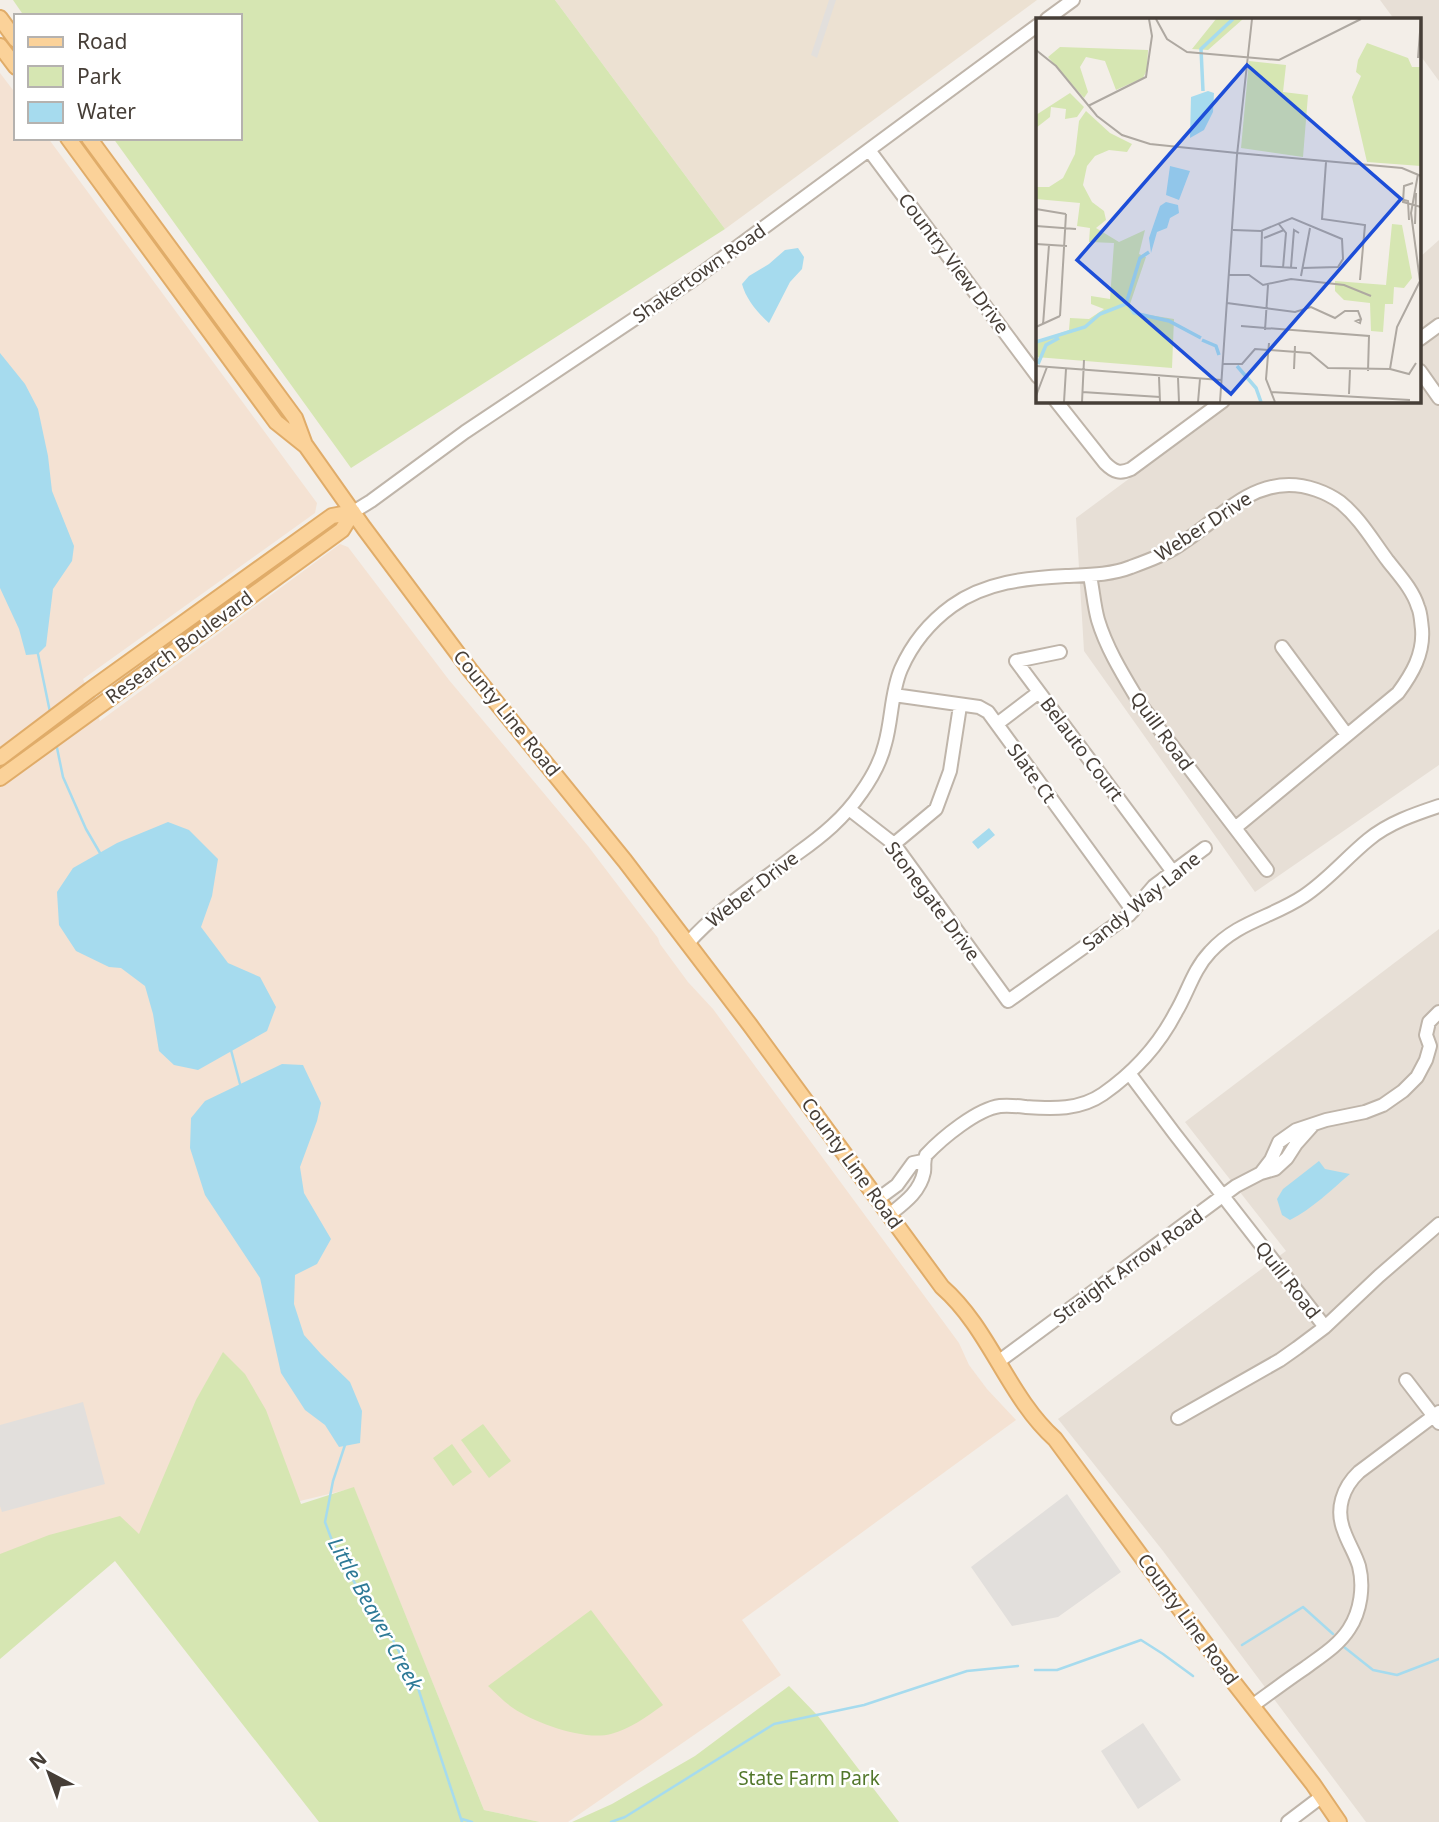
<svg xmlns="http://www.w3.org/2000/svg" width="1439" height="1822" viewBox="0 0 1439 1822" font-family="'Noto Sans',sans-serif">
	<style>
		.residential { fill: #e7dfd6 }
		.commercial { fill: #f4e2d3 }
		.education { fill: #ece1d2 }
		.green { fill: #d6e6b2 }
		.parking { fill: #e2dfdc }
		.water { fill: #a6dbee }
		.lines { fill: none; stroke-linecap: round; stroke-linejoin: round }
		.stream { stroke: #a6dbee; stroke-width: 2.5 }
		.minor-casing { stroke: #bfb5aa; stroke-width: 16 }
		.major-casing { stroke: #e0ac69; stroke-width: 18 }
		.minor { stroke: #fff; stroke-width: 12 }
		.major { stroke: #fbd299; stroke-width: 14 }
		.labels { text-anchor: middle; stroke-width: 5; stroke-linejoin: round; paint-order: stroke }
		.street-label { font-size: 19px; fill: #463e37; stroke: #fff }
		.park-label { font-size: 19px; fill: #52772b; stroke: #fff }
		.water-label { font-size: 21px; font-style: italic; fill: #2e7a97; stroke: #fff }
		.inset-river { fill: none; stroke: #a6dbee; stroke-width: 3.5 }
		.inset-road { fill: none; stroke: #aea8a1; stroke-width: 2 }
		.view { fill: #1d4ed8; fill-opacity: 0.15; stroke: #1d4ed8; stroke-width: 3.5 }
		.inset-edge { fill: none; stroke: #463e37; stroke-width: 3.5 }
	</style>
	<rect width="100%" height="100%" fill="#f3eee8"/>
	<path class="residential" d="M1380,0h59v81l-19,-26v-36h-26z
		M1439,240v525l-184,127 -171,-241 -8,-133 158,-117h186v-144z
		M1439,929v893h-73l-203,-271 -105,-132 228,-168 -101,-129z"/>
	<path class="commercial" d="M0,73l16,21v44h32l269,365 -2,10 -232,166 17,42 240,-177 8,3 101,133 139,166 70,92 2,6 28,38 25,27 168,228 78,106 10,22 18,24 29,31 -274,200 39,55 -213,147h-28l-56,-12 -130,-322 -354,85z"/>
	<path class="education" d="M555,0h482l-312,229z"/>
	<path class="green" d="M13,0h542l170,229 -374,239 -238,-330h127v-122h-216z
		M223,1352l22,22 21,36 35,94 53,-17 130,323 56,12h-221l-204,-261 -115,98v-105l49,-19 71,-19 19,18 57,-134z
		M483,1424l28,37 -22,17 -28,-38z
		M452,1444l20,28 -19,14 -20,-28z
		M591,1610l72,95c-17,12 -33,24 -52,29 -27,7 -76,-11 -98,-26 -9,-6 -17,-15 -25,-22z
		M789,1686l29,30 81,106h-327l40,-18 83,-48z"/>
	<path class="parking" d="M829,0h7l-19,58 -6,-3z
		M83,1402l22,82 -103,28 -2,-6v-81z
		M1067,1494l54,78 -63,45 -46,9 -41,-59z
		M1143,1723l38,57 -43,29 -37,-58z"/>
	<path class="water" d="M798,248l6,9 -2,12 -12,13 -21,41c-12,-11 -23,-24 -27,-39l7,-8 20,-12 16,-14z
		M0,353l25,31 13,25 10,47 4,35 22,55 -2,15 -19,28 -7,57 -8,8 -12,1 -7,-26 -19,-41z
		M168,822l21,8 29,29 -6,37 -11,31 27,36 32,14 16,30 -9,24 -69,39 -24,-5 -15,-14 -6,-37 -8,-28 -24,-18 -12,-1 -33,-16 -17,-26 -2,-33 16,-24 44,-25z
		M989,828l6,7 -17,14 -6,-7z
		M282,1064l21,1 18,38 -4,18 -17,46 4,26 27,46 -14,25 -22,11 -1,29 10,31 17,19 29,28 12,29 -2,32 -21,4 -14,-22 -20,-15 -24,-37 -21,-95 -55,-83 -15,-47 1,-30 14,-17z
		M1319,1161l6,8 25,5c-19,16 -38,35 -60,46l-8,-5 -5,-16 6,-10z"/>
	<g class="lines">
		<path class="stream" d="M38,654l12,58
			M56,743l7,34 23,52 14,24
			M231,1050l9,34
			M345,1445l-12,36 -8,41 11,29 27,46 20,24 35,67 44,134
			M1242,1645l61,-38 30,27
			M1344,1647l29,23 24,5 42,-16
			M1035,1670h22l84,-30 22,14 30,22
			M462,1819l10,3
			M611,1822l14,-5 149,-93 90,-19 103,-34 51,-5"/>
		<defs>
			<path id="minor" d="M1047,19l26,-19
				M869,150l169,227
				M1420,339l19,-14
				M1420,371l19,27
				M1056,401l49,62c9,9 15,11 26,6l92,-68
				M353,512l18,-11 94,-69 229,-153 344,-254
				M1090,576c3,14 4,30 8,44 9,30 27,58 43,85l126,165
				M1282,647l65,88
				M1060,652l-44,9 157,211
				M894,695l85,12 9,5 145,199
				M997,724l42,-32
				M849,809l45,35 114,157 121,-86 25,-29 51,-38
				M894,844l42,-35 14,-38 10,-65
				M688,943c31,-35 73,-61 110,-90 24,-17 46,-35 63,-60 10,-14 20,-32 24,-49 7,-24 6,-52 16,-75 11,-25 29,-47 51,-63 33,-24 74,-28 114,-30 22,-1 45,-1 65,-9 19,-7 38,-14 54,-26 33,-22 62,-56 104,-56 18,0 37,7 51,17 20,16 33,39 48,59 11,14 25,29 30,46 3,6 3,15 4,22 2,25 -10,45 -24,64l-163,135
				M1129,1073l45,60 151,194
				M1261,1173l10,-13 8,-18 17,-12 30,-10 39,-8 18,-7 20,-14 14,-14 9,-17 4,-14 -4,-11 3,-13 10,-10
				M878,1199l19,-14 16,-22 10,-2
				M889,1215c15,-12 31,-23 35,-43 1,-7 -1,-10 2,-17 16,-17 51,-46 74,-49 9,-1 17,0 26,1 27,2 54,3 77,-13 30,-21 56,-49 73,-82 12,-20 17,-42 34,-60 28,-31 61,-34 94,-56 24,-16 42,-38 64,-56 20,-17 47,-26 71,-34
				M998,1362l238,-176 25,-13 14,-4 12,-11 9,-14 16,-18
				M1406,1380l33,43
				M1178,1418l102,-58 17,-12 28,-21 54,-51 60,-52
				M1252,1706c18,-13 35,-26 53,-38 16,-12 33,-22 44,-39 12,-18 15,-43 10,-63 -4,-13 -11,-23 -15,-35 -9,-22 -1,-44 15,-59l80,-60
				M1288,1822l33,-25"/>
			<path id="major" d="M0,18l16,22
				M0,46l16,21
				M68,138l208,284 30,24 58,82 106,142 155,191 125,164 192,262c48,42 66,110 113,152l180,245 78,100 26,38
				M89,138l206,280 10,27
				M0,758l90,-68 242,-174 21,-4
				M0,778l342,-248 11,-18"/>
		</defs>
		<use href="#minor" class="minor-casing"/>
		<use href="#major" class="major-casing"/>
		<use href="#minor" class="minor"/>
		<use href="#major" class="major"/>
	</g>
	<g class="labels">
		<g class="street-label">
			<text transform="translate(954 263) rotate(53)" y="7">Country View Drive</text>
			<text transform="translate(699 273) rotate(-35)" y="7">Shakertown Road</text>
			<text transform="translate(1203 526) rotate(-33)" y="7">Weber Drive</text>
			<text transform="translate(179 647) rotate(-36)" y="7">Research Boulevard</text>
			<text transform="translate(507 713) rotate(51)" y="7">County Line Road</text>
			<text transform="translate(1162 731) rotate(54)" y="7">Quill Road</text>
			<text transform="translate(1082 749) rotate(53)" y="7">Belauto Court</text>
			<text transform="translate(1032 773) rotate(54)" y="7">Slate Ct</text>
			<text transform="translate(752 889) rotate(-38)" y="7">Weber Drive</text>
			<text transform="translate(933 901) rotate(53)" y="7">Stonegate Drive</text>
			<text transform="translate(1141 901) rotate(-39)" y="7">Sandy Way Lane</text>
			<text transform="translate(852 1163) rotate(54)" y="7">County Line Road</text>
			<text transform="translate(1128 1266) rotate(-36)" y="7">Straight Arrow Road</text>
			<text transform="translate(1288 1280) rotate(52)" y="7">Quill Road</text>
			<text transform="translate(1188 1619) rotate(54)" y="7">County Line Road</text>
		</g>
		<g class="park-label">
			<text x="809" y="1785">State Farm Park</text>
		</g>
		<g class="water-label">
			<text transform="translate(375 1614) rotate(61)" y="7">Little Beaver Creek</text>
		</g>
	</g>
	<g transform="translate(1036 18)">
		<rect width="385" height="385" fill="#f3eee8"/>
		<path d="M180,1h27l-35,31 -16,-1zM331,25l41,15 4,9h9v99l-54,-4 -15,-65 9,-21 -5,-4 2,-12zM24,29l88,3 -1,20 -4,8 -27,12 -11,-29 -19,-4 -6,10 8,25 -4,6 -36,-41zM213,43l37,4 -3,27 25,3 -5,62 -62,-9zM34,75l14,14 -7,10 -12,2 1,-10 -15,-2 -1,10 -14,11v-13zM50,93l24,22 22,11 -5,8 -18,-2 -14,6 -8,10 -4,19 9,17 12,9 2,9 -10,8 23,14 26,-12 -6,24 7,3 -16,47 7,9 37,6 -2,49 -136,-11v-15l33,-12 1,-12 19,1 15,-10 -13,-5v-8l19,3 4,-56 -25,-1 1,-14 -13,-2 3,-23 -44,-4v-12h13l14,-9 12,-24 4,-33zM356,206l10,1 10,53 -8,10 -10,-1 -1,17h-8l-2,28 -12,-1 -1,-28 -26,-3 -9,-9v-10l51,4z" fill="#d6e6b2"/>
		<path d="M172,73l6,2 -1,19 -9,18 -14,8 1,-41zM134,148l20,5 -11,29 -13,-5zM130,184l12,3 1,8 -9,5 -3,10 -10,4 -6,21 -2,-15 11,-32z" fill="#a6dbee"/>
		<path class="inset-river" d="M167,73l-2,-42 32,-30M92,286l6,9 35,8 32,17M166,322l14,6 3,9M0,324l49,-15 15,-13 26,-10 14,-46 9,-6M2,346l8,-19 13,-7M201,348l19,22 5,14"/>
		<path class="inset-road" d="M120,1l11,20 20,13 92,8 82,-41M0,32l20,16 41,50 25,19 28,9 87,9M382,40l3,-39M52,88l58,-29 6,-41 -3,-17M201,135l165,15 19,8M290,144l-4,57 43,6 -5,55M377,165l-9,3 -1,16 18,5M368,182l4,1 1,19M0,191l30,5M242,205l8,10 -3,35M379,206l1,-31M0,208l40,3M197,212l28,1 31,-13 50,21 1,20 -5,8 -36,1M226,212l-1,36 36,2M228,220l20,-8M0,226l31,2M255,249l3,-37 5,3M193,257h20l14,10 28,-6 53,6 27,11M265,258l9,-48M191,285l68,9 16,-5 24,11 10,-7h13l3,8 -5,2 4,2 1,-4M24,298l6,-102M7,307l6,-80M205,308l128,10 -1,35M0,309l24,-11M229,312l3,-45M233,325l-3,36 9,23M186,346h20l13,-15 55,4 18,15 62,1 7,-42 23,-46 -9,-68 7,-39M0,348l185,14M258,351l1,-23M354,351l19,5 7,-11M123,359l1,25M142,360l1,24M46,374l78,5M235,374l139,8M313,376l1,-24M0,378l11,-29M28,384l2,-33M46,384l2,-42M162,384l2,-23M184,384l17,-247 15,-136"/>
		<path class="view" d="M211,47l154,134 -170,195 -154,-134z"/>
		<rect width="385" height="385" class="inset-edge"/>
	</g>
	<rect x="14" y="14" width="228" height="126" fill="#ffffff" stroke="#b5b2af" stroke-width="2"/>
	<rect x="28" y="37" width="35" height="10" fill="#fbd299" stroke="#b5b2af" stroke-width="2"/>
	<text x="77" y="49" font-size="21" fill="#463e37">Road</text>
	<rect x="28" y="66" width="35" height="21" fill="#d6e6b2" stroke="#b5b2af" stroke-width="2"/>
	<text x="77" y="84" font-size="21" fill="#463e37">Park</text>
	<rect x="28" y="102" width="35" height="21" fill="#a6dbee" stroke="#b5b2af" stroke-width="2"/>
	<text x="77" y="119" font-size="21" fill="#463e37">Water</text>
	<g transform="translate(49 1773) rotate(319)" stroke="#ffffff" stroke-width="5" paint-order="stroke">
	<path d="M0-5L12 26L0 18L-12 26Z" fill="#463e37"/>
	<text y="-10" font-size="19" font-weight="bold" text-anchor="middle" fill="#463e37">N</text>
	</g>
</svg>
